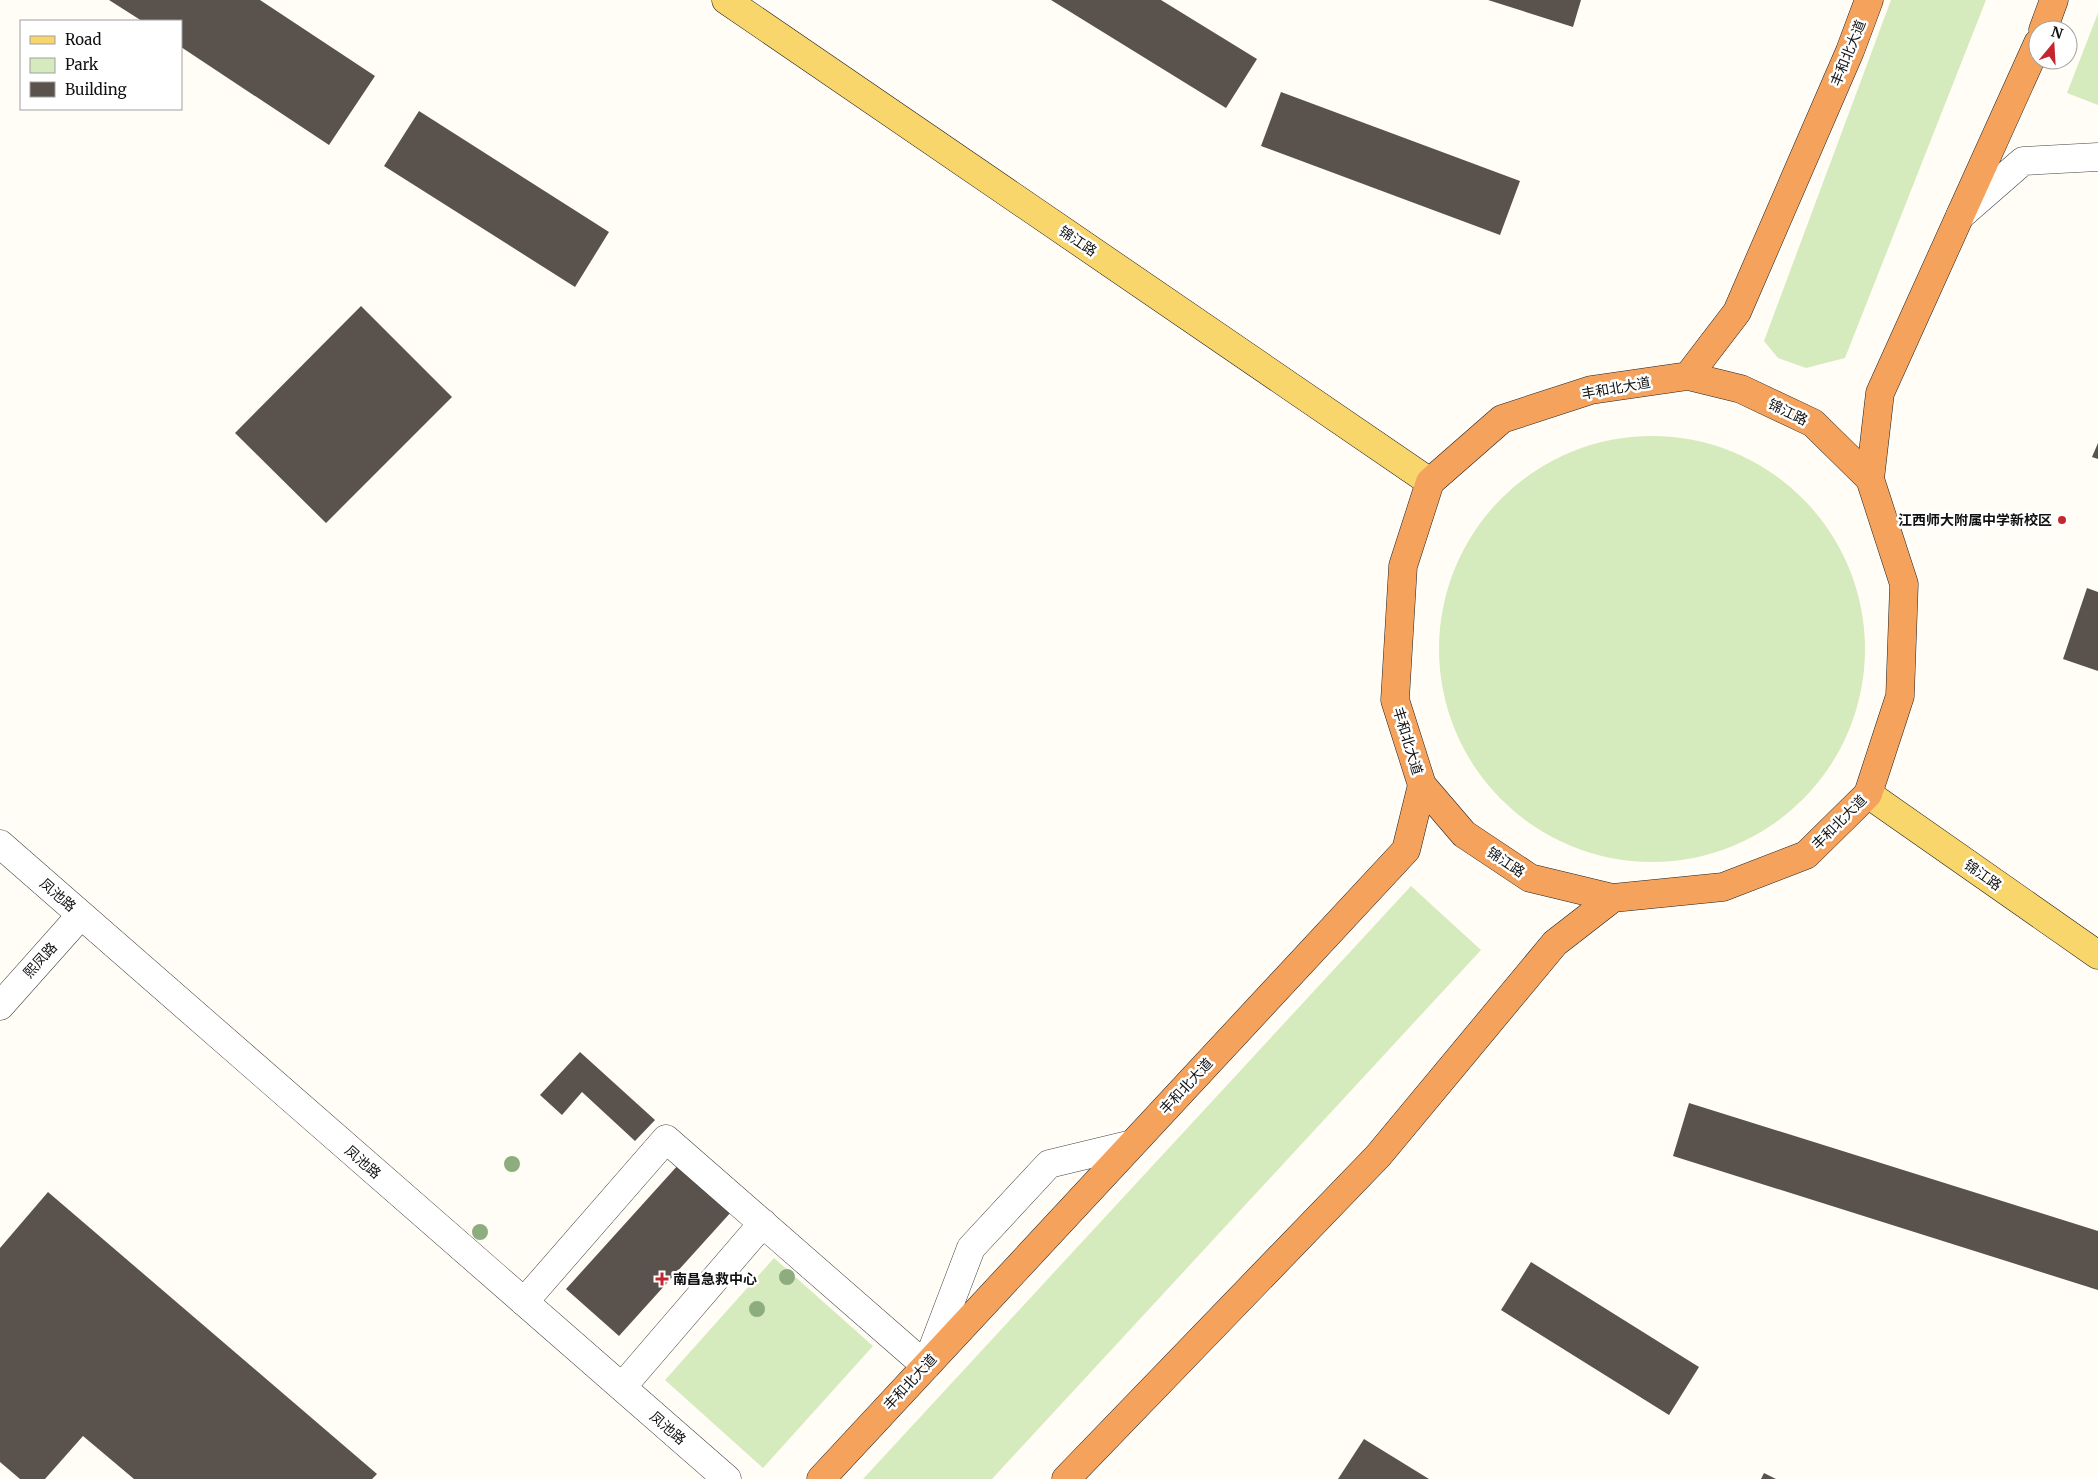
<svg xmlns="http://www.w3.org/2000/svg" width="2098" height="1479" viewBox="0 0 2098 1479" font-family="Merriweather,'Noto Sans SC',serif">
	<style>
		.green { fill: #d5ebbd }
		.building { fill: #5a524d }
		.lines { fill: none; stroke-linecap: round; stroke-linejoin: round }
		.minor-casing { stroke: #444; stroke-width: 29 }
		.major-casing { stroke: #222; stroke-width: 29 }
		.highway-casing { stroke: #222; stroke-width: 29 }
		.minor { stroke: #fff; stroke-width: 28 }
		.major { stroke: #f9d66b; stroke-width: 28 }
		.highway { stroke: #f5a25d; stroke-width: 28 }
		.tree { fill: #8dad7f }
		.poi-dot { fill: #c4262e; stroke: #fff; stroke-width: 2 }
		.labels { text-anchor: middle; stroke-width: 5; stroke-linejoin: round; paint-order: stroke }
		.street-label { font-size: 14px; fill: #111; stroke: #fff }
		.poi-label { font-size: 14px; font-weight: bold; fill: #111; stroke: #fff; text-anchor: end }
	</style>
	<rect width="100%" height="100%" fill="#fffdf5"/>
	<path class="green" d="M1891,0h95l-141,358 -39,10 -28,-10 -14,-17z
		M2098,13v92l-31,-12z
		M1439 649a213 213 0 1 1 426 0a213 213 0 1 1-426 0Z
		M1411,886l70,64 -489,529h-129z
		M774,1258l99,88 -110,122 -98,-88z"/>
	<path class="building" d="M109,0h151l115,76 -46,69 -148,-98v-26h-39z
		M1051,0h110l96,59 -31,49z
		M1488,0h93l-8,27z
		M1281,92l239,89 -20,54 -239,-89z
		M419,111l190,121 -34,55 -191,-121z
		M361,306l91,91 -126,126 -91,-90z
		M2098,443v16l-6,-2z
		M2087,588l11,4v79l-35,-12z
		M580,1052l75,68 -20,21 -53,-49 -20,23 -22,-20z
		M1689,1103l409,128v59l-425,-134z
		M679,1164l53,47 -113,125 -53,-47z
		M48,1192l329,282 -5,5h-238l-51,-43 -38,43h-25l-20,-17v-214z
		M1531,1262l168,105 -30,48 -168,-105z
		M1364,1439l65,40h-91z
		M1764,1473l12,6h-15z"/>
	<g class="lines">
		<defs>
			<path id="minor" d="M1960,216l63,-55 75,-4
				M0,844l727,635
				M0,1006l81,-91
				M524,1302l142,-163 260,227 45,-118 78,-84 83,-20
				M622,1387l141,-164"/>
			<path id="major" d="M726,0l704,482
				M1868,794l230,161"/>
			<path id="highway" d="M2043,30l11,-30
				M1688,376l53,13 72,34 57,56
				M1422,785l42,49 66,44 83,20
				M821,1479l585,-629 16,-65 -27,-85 8,-134 27,-84 72,-63 89,-29 97,-14 49,-64 113,-261 19,-51
				M1066,1479l312,-323 177,-213 58,-45 110,-11 83,-32 62,-61 32,-98 4,-112 -34,-105 10,-86 158,-350"/>
		</defs>
		<use href="#minor" class="minor-casing"/>
		<use href="#major" class="major-casing"/>
		<use href="#highway" class="highway-casing"/>
		<use href="#minor" class="minor"/>
		<use href="#major" class="major"/>
		<use href="#highway" class="highway"/>
	</g>
	<g class="tree">
		<circle cx="512" cy="1164" r="8"/>
		<circle cx="480" cy="1232" r="8"/>
		<circle cx="787" cy="1277" r="8"/>
		<circle cx="757" cy="1309" r="8"/>
	</g>
	<g class="poi-dot">
		<circle cx="2062" cy="520" r="5"/>
		<path d="M659.5 1271.5h5v5h5v5h-5v5h-5v-5h-5v-5h5z"/>
	</g>
	<g class="labels">
		<g class="street-label">
			<text transform="translate(1848 53) rotate(-68)" y="5">丰和北大道</text>
			<text transform="translate(1078 241) rotate(34)" y="5">锦江路</text>
			<text transform="translate(1616 388) rotate(-10)" y="5">丰和北大道</text>
			<text transform="translate(1788 412) rotate(26)" y="5">锦江路</text>
			<text transform="translate(1408 741) rotate(73)" y="5">丰和北大道</text>
			<text transform="translate(1839 822) rotate(-45)" y="5">丰和北大道</text>
			<text transform="translate(1506 862) rotate(34)" y="5">锦江路</text>
			<text transform="translate(1983 875) rotate(35)" y="5">锦江路</text>
			<text transform="translate(58 895) rotate(41)" y="5">凤池路</text>
			<text transform="translate(40 960) rotate(-48)" y="5">熙凤路</text>
			<text transform="translate(1186 1086) rotate(-47)" y="5">丰和北大道</text>
			<text transform="translate(363 1162) rotate(41)" y="5">凤池路</text>
			<text transform="translate(910 1382) rotate(-47)" y="5">丰和北大道</text>
			<text transform="translate(668 1428) rotate(41)" y="5">凤池路</text>
		</g>
		<g class="poi-label">
			<text x="2052" y="525">江西师大附属中学新校区</text>
			<text x="673" y="1284" text-anchor="start">南昌急救中心</text>
		</g>
	</g>
	<rect x="20" y="20" width="162" height="90" fill="#ffffff" stroke="#a0a0a0"/>
	<rect x="30" y="36" width="25" height="8" fill="#f9d66b" stroke="#a0a0a0"/>
	<text x="65" y="45" font-size="15" fill="#111111">Road</text>
	<rect x="30" y="58" width="25" height="15" fill="#d5ebbd" stroke="#a0a0a0"/>
	<text x="65" y="70" font-size="15" fill="#111111">Park</text>
	<rect x="30" y="82" width="25" height="15" fill="#5a524d" stroke="#a0a0a0"/>
	<text x="65" y="95" font-size="15" fill="#111111">Building</text>
	<g transform="translate(2053 45) rotate(18)"><circle r="24" fill="#ffffff" stroke="#a0a0a0"/>
	<path d="M0-4L9 19L0 12L-9 19Z" fill="#c4262e"/>
	<text y="-8" font-size="14" font-weight="bold" text-anchor="middle" fill="#111111">N</text>
	</g>
</svg>
